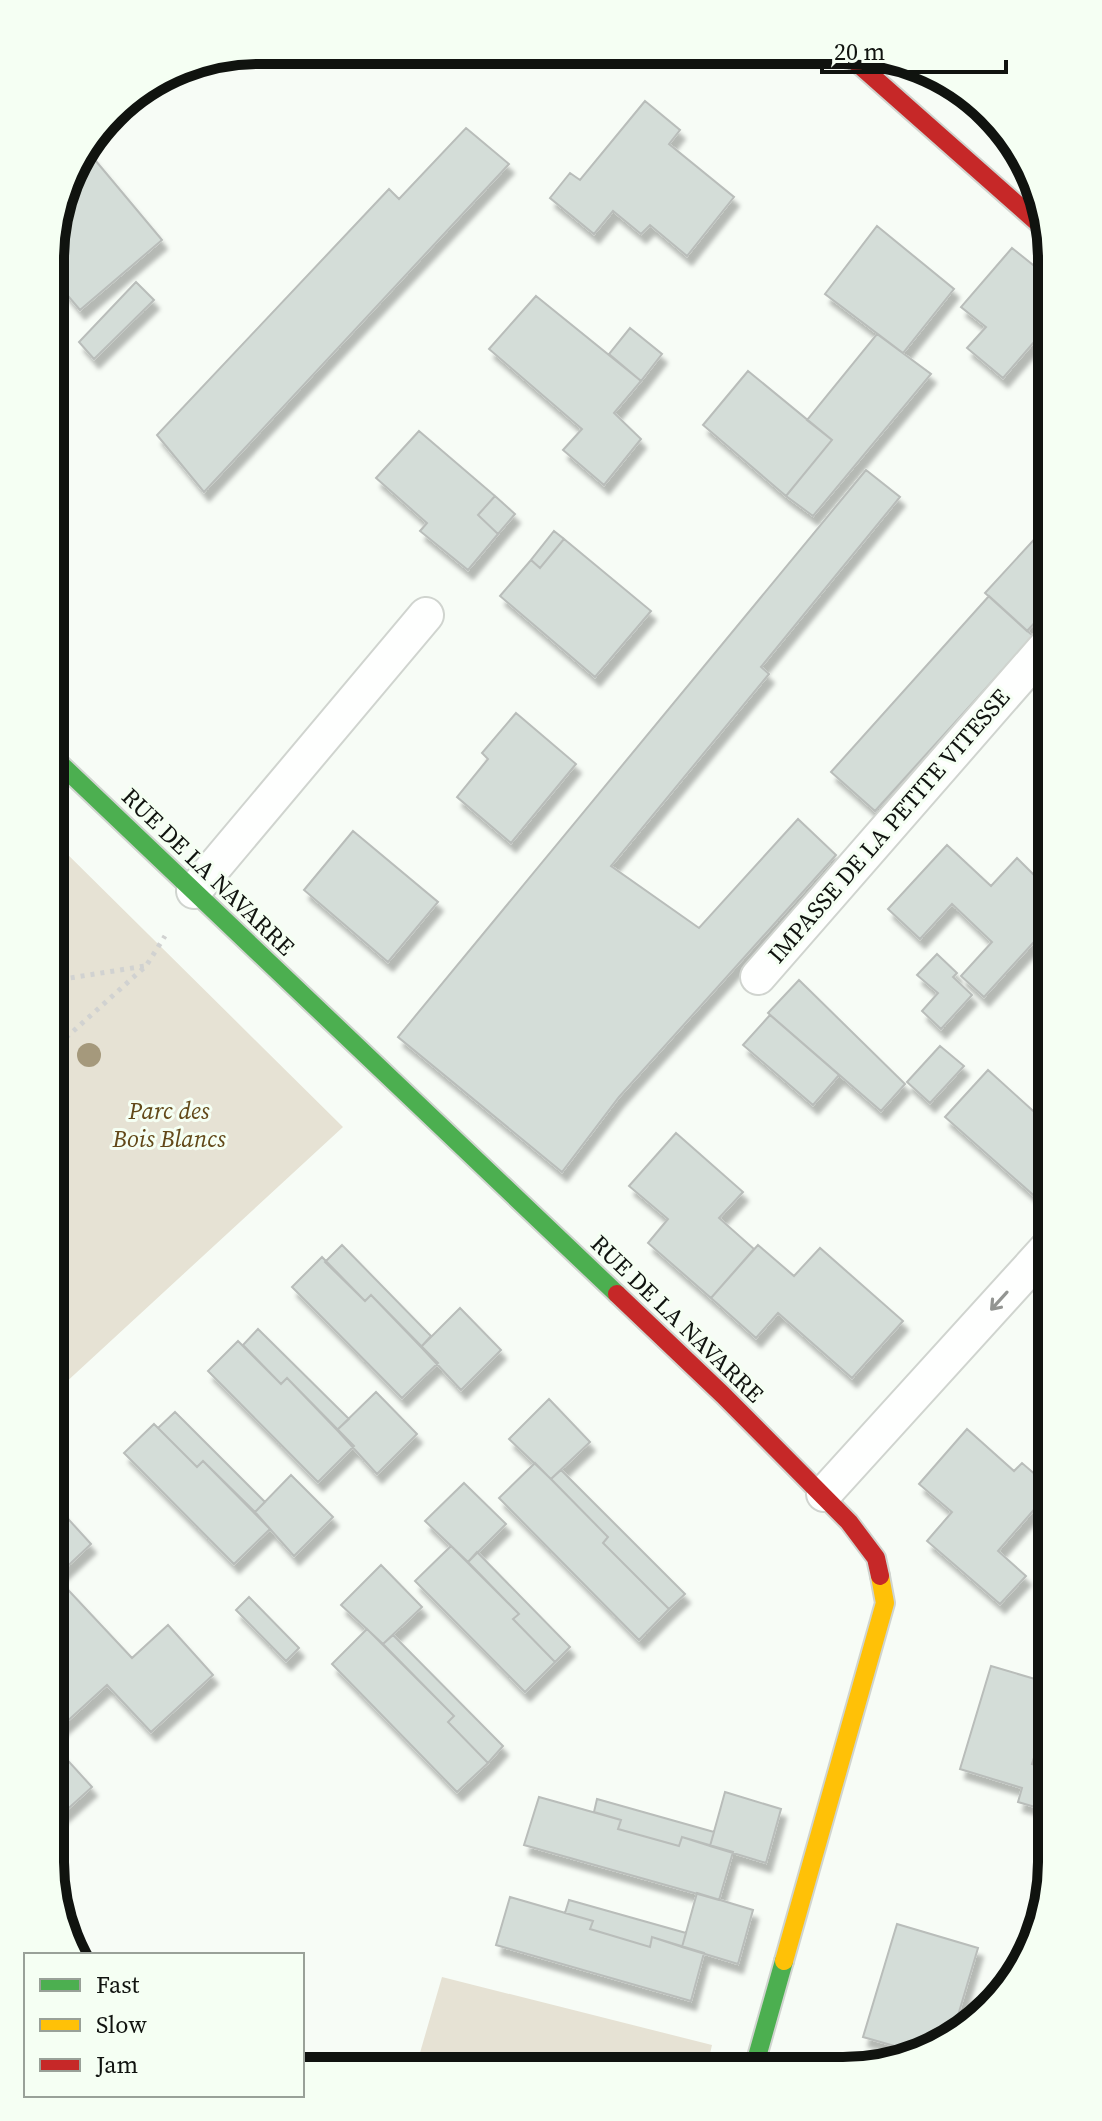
<svg xmlns="http://www.w3.org/2000/svg" width="1102" height="2121" viewBox="0 0 1102 2121" font-family="'Source Serif 4',serif">
	<style>
		.green { fill: #e6e2d4 }
		.building { fill: #d4ddd8; stroke: #b9bdba; stroke-width: 2; filter: url(#shadow) }
		.lines { fill: none; stroke-linecap: round; stroke-linejoin: round }
		.lane-casing { stroke: #d0d4cf; stroke-width: 38 }
		.fast-casing { stroke: #d0d4cf; stroke-width: 22 }
		.slow-casing { stroke: #d0d4cf; stroke-width: 22 }
		.jam-casing { stroke: #d0d4cf; stroke-width: 22 }
		.path { stroke: #d1d2d1; stroke-width: 5; stroke-dasharray: 4 6; stroke-linecap: butt }
		.lane { stroke: #fefffe; stroke-width: 34 }
		.fast { stroke: #4caf50; stroke-width: 18 }
		.slow { stroke: #ffc107; stroke-width: 18 }
		.jam { stroke: #c62828; stroke-width: 18 }
		.tree { fill: #a5997c }
		.oneway { stroke: #939592 }
		.labels { text-anchor: middle; stroke-width: 6; stroke-linejoin: round; paint-order: stroke }
		.street-label { font-size: 24px; fill: #10130f; stroke: #f5fff3 }
		.park-label { font-size: 24px; font-style: italic; fill: #624818; stroke: #f5fff3 }
		.rim { fill: none; stroke: #10130f; stroke-width: 10 }
	</style>
	<defs>
		<filter id="shadow"><feDropShadow dx="5" dy="9" stdDeviation="2" flood-color="#0004"/></filter>
	</defs>
	<rect width="100%" height="100%" fill="#f7fcf6"/>
	<path class="green" d="M51,838l292,289 -293,270z
		M442,1977l270,68 -6,26 -291,-1z"/>
	<path class="building" d="M645,101l35,29 -11,14 65,53 -47,59 -37,-31 -9,9 -28,-23 -19,23 -44,-36 20,-25 10,7z
		M466,128l43,36 -305,328 -47,-57 232,-246 10,10z
		M85,148l77,92 -82,70 -28,-33v-45l20,-66z
		M877,226l77,63 -51,64 -78,-59z
		M1012,248l31,25 -7,9 16,13v17l-9,10 4,5 -44,51 -36,-30 19,-21 -25,-20z
		M136,282l18,18 -60,59 -15,-17z
		M536,296l105,85 -27,32 27,26 -37,46 -41,-35 19,-21 -93,-80z
		M630,328l32,26 -21,27 -32,-27z
		M877,334l54,40 -118,142 -27,-20 46,-56 -25,-20z
		M748,371l84,69 -46,56 -83,-71z
		M419,431l76,65 -17,19 20,19 -30,36 -48,-39 7,-8 -51,-45z
		M866,470l34,27 -139,170 8,7 -158,192 88,62 99,-109 38,36 -217,242 -57,75 -164,-135z
		M495,496l20,18 -17,20 -20,-19z
		M1052,520v84l-25,27 -42,-38z
		M554,531l10,8 -24,29 -9,-8z
		M564,539l87,72 -56,66 -95,-81 31,-36 9,8z
		M989,596l44,40 -158,175 -44,-39z
		M516,713l60,51 -65,79 -54,-46 31,-38 -6,-6z
		M353,831l85,71 -50,60 -84,-72z
		M947,845l44,41 26,-28 19,19 16,-17v62l-68,75 -23,-21 31,-34 -40,-38 -32,35 -32,-30z
		M937,954l20,19 -4,4 19,18 -31,34 -19,-18 16,-18 -21,-18z
		M799,980l106,104 -24,27 -113,-98z
		M770,1015l69,60 -26,30 -70,-60z
		M940,1046l24,20 -34,37 -23,-21z
		M988,1070l64,58v58l-13,14 -94,-83z
		M676,1133l67,59 -24,26 35,31 -43,49 -63,-55 20,-24 -39,-33z
		M342,1245l89,91 -10,11 -50,-52 -6,6 -40,-39z
		M758,1245l36,31 26,-28 83,73 -51,57 -74,-65 -22,25 -45,-40z
		M322,1257l43,44 6,-6 67,68 -36,35 -110,-111z
		M460,1308l41,42 -40,40 -40,-43z
		M258,1329l91,90 -12,11 -50,-52 -6,6 -38,-39z
		M238,1341l43,43 6,-6 67,68 -36,36 -110,-111z
		M376,1392l41,42 -40,40 -40,-44z
		M549,1399l41,43 -39,37 -42,-40z
		M175,1412l90,90 -10,10 -52,-51 -6,6 -39,-39z
		M154,1424l43,43 6,-6 67,68 -36,35 -110,-111z
		M967,1429l47,42 8,-8 30,26 -54,62 28,25 -26,28 -73,-63 25,-29 -33,-28z
		M535,1463l73,74 -5,6 66,66 -30,31 -140,-142z
		M561,1470l124,124 -16,15 -66,-66 5,-6 -57,-58z
		M291,1475l42,42 -39,39 -39,-44z
		M464,1483l42,41 -38,38 -43,-41z
		M50,1499l41,45 -35,33 76,81 36,-33 45,50 -62,57 -44,-47 -57,52z
		M451,1546l68,68 -6,5 42,43 -30,30 -110,-111z
		M477,1552l93,95 -15,15 -42,-43 6,-5 -51,-52z
		M381,1565l41,42 -39,37 -42,-39z
		M249,1597l50,51 -13,13 -50,-51z
		M367,1629l87,87 -6,6 40,41 -31,29 -125,-128z
		M393,1635l110,111 -15,17 -40,-41 6,-6 -71,-72z
		M991,1666l61,18v16l-20,64 20,6v42l-34,-10 4,-14 -62,-19z
		M50,1741l42,46 -42,38z
		M725,1792l56,17 -15,54 -56,-17z
		M539,1797l82,23 -3,9 61,17 3,-9 51,15 -14,48 -195,-55z
		M597,1799l117,33 -4,14 -28,-9 -3,9 -61,-17 3,-9 -27,-8z
		M697,1893l56,17 -15,54 -56,-17z
		M510,1897l83,24 -3,8 60,18 2,-10 52,16 -13,48 -195,-56z
		M569,1900l117,33 -4,14 -30,-10 -2,10 -60,-18 3,-8 -28,-8z
		M897,1924l81,24 -24,81 -35,24 -56,-16z"/>
	<g class="lines">
		<defs>
			<path id="lane" d="M194,891l232,-276
				M758,977l294,-337
				M824,1494l228,-251"/>
			<path id="fast" d="M51,755l566,539
				M753,2071l31,-110"/>
			<path id="slow" d="M784,1961l101,-358 -5,-27"/>
			<path id="jam" d="M847,54l200,177
				M617,1294l106,101 126,127 27,36 4,18"/>
		</defs>
		<use href="#lane" class="lane-casing"/>
		<use href="#fast" class="fast-casing"/>
		<use href="#slow" class="slow-casing"/>
		<use href="#jam" class="jam-casing"/>
		<path class="path" d="M51,981l94,-15
			M51,1051l95,-85 19,-30"/>
		<use href="#lane" class="lane"/>
		<use href="#fast" class="fast"/>
		<use href="#slow" class="slow"/>
		<use href="#jam" class="jam"/>
	</g>
	<circle class="tree" cx="89" cy="1055" r="12"/>
	<defs><path id="oneway-shaft" d="M-6 0H5M1.5-3L5.5 0L1.5 3" fill="none" stroke-width="1.6" stroke-linecap="round" stroke-linejoin="round" transform="scale(2)"/></defs>
	<use class="oneway" href="#oneway-shaft" transform="translate(999 1301) rotate(132)"/>
	<g class="labels">
		<g class="street-label">
			<text transform="translate(889 826) rotate(-49)" y="8">IMPASSE DE LA PETITE VITESSE</text>
			<text transform="translate(208 872) rotate(44)" y="8">RUE DE LA NAVARRE</text>
			<text transform="translate(677 1319) rotate(44)" y="8">RUE DE LA NAVARRE</text>
		</g>
		<g class="park-label">
			<text x="169" y="1119">Parc des<tspan x="169" dy="28">Bois Blancs</tspan></text>
		</g>
	</g>
	<path d="M0 0H1102V2121H0ZM259 64H843A195 195 0 0 1 1038 259V1862A195 195 0 0 1 843 2057H259A195 195 0 0 1 64 1862V259A195 195 0 0 1 259 64Z" fill="#f5fff3" fill-rule="evenodd"/>
	<path class="rim" d="M259 64H843A195 195 0 0 1 1038 259V1862A195 195 0 0 1 843 2057H259A195 195 0 0 1 64 1862V259A195 195 0 0 1 259 64Z"/>
	<rect x="24" y="1953" width="280" height="144" fill="#f5fff3" stroke="#99a198" stroke-width="2"/>
	<rect x="40" y="1979" width="40" height="12" fill="#4caf50" stroke="#99a198" stroke-width="2"/>
	<text x="96" y="1993" font-size="24" fill="#10130f">Fast</text>
	<rect x="40" y="2019" width="40" height="12" fill="#ffc107" stroke="#99a198" stroke-width="2"/>
	<text x="96" y="2033" font-size="24" fill="#10130f">Slow</text>
	<rect x="40" y="2059" width="40" height="12" fill="#c62828" stroke="#99a198" stroke-width="2"/>
	<text x="96" y="2073" font-size="24" fill="#10130f">Jam</text>
	<path d="M822 60v12h184v-12" fill="none" stroke="#10130f" stroke-width="4"/>
	<text x="834" y="60" font-size="24" fill="#10130f" stroke="#f5fff3" stroke-width="6" paint-order="stroke">20 m</text>
</svg>
